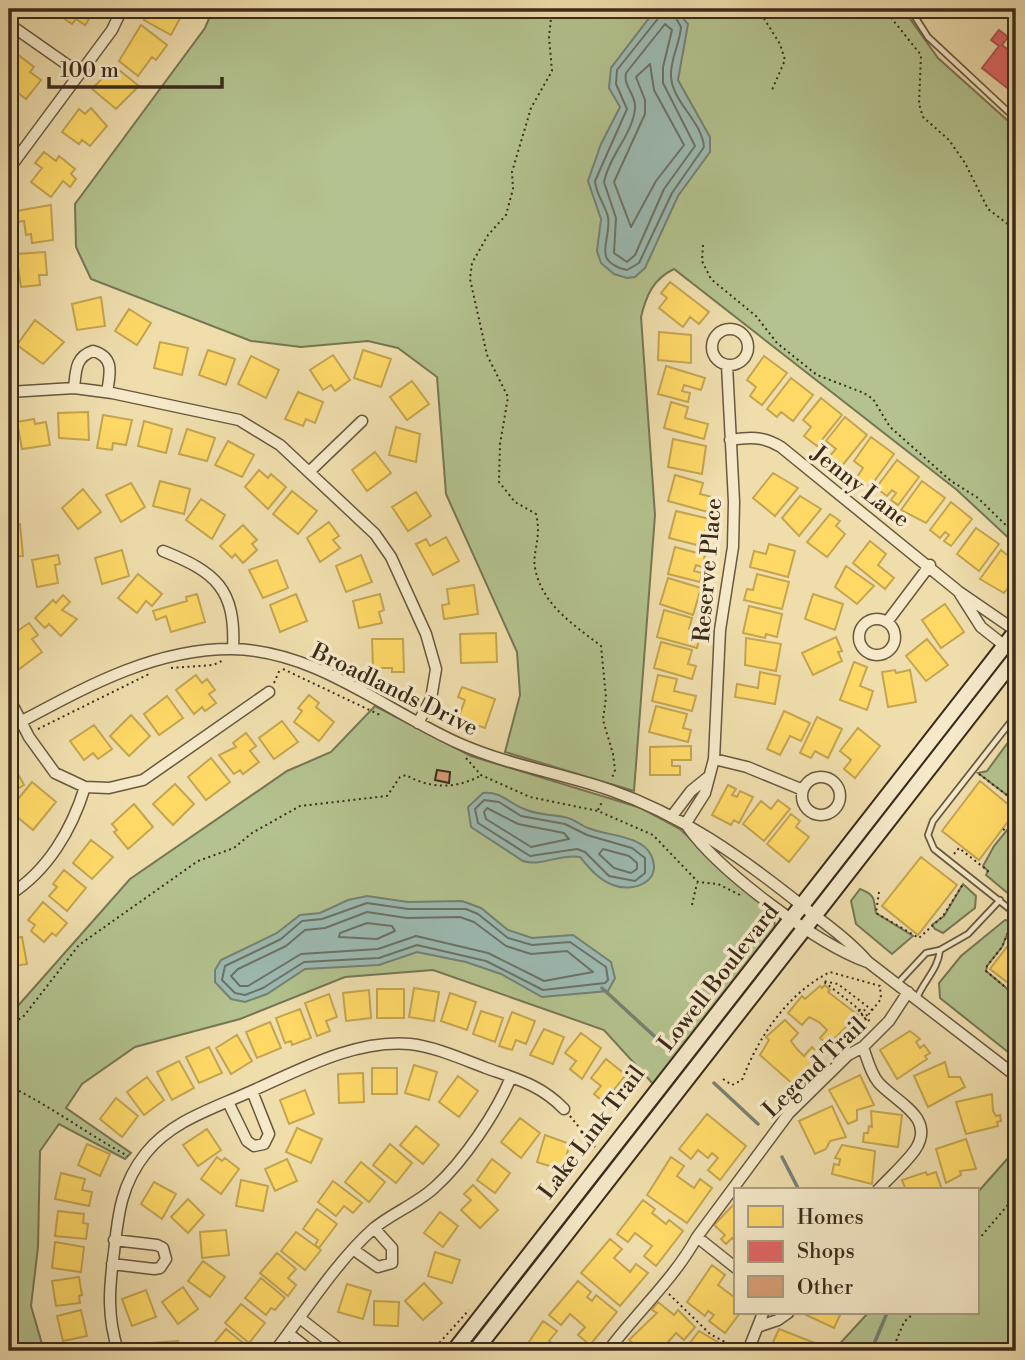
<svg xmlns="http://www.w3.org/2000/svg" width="1025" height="1360" viewBox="0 0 1025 1360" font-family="'Libre Bodoni',serif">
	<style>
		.green { fill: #b3c28e; stroke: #777654; stroke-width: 2 }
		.water { fill: #9cbab1; stroke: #758175; stroke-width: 2 }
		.homes { fill: #ffd966; stroke: #c4a550; stroke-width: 2 }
		.shops { fill: #e06666; stroke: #ae5450; stroke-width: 2 }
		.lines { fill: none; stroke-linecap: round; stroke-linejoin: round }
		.shore { stroke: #6c7266; stroke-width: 2 }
		.stream { stroke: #758175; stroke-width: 3.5 }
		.building { fill: #d89e75; stroke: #3b2b1b; stroke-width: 2 }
		.lane-casing { stroke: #68583f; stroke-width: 8 }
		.street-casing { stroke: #68583f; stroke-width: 13 }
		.secondary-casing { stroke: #3b2b1b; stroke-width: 18 }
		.path { stroke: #3b2b1b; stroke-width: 2; stroke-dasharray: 2 3.5; stroke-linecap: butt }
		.lane { stroke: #f5e9c9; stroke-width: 4.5 }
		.street { stroke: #f5e9c9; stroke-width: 10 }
		.secondary { stroke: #f5e9c9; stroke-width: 14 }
		.labels { text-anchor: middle; stroke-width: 7; stroke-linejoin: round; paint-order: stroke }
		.street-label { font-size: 23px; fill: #3b2b1b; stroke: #f5e9c9 }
	</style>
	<rect width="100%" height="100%" fill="#efddac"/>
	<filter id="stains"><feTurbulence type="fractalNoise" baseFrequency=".00286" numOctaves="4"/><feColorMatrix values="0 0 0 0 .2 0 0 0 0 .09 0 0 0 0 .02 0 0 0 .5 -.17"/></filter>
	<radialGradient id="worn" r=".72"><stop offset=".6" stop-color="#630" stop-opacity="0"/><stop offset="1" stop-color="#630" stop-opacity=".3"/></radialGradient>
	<path class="green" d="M213,9h690l35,49 78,70v417l-59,-55 -283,-221c-21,10 -28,27 -33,48l14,198 -21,276 -129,-39 15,-57 -3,-43 -71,-158 -9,-117 -39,-29 -30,-7 -67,6 -50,-6 -160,-62 -15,-32 -1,-43 130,-176z
		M375,706l96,50 170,52 39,21 62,59 32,26 1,15 -121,156 -50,-55 -171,-60 -88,7 -105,42 -105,28 -53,37 -16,24 65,45 -6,6 -66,-35 -19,27 -2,96 -7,59 13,45h-35v-335l121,-137 157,-108 44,-19z
		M1012,737l4,9v56l-38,-29 9,-2z
		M1016,819v81l-30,-25 2,-4 -5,-5 11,-20z
		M963,884l13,12 -1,12 -32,25 -8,-4 -3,-4 12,-9z
		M860,889c17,7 13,10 16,24l37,23 -21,18 -36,-30 -5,-23z
		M1005,920l7,2 -10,25 -15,19 -1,5 30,25v56h-8l-68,-54 -1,-15 22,-27z
		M1016,1149v202h-183l35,-38h110v-121z"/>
	<path class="water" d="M656,9h19l13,15 -10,56 32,57v15l-32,44 -33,72 -10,9 -8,1 -13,-4 -13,-11 -4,-12 4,-32 -13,-38 13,-37 19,-37 -11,-19 2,-20z
		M483,793c17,-2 25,9 39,15 13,7 28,6 42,9 9,1 16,8 24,11 19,8 53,7 63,27 13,27 -19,38 -38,30 -14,-5 -24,-17 -33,-28 -19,-4 -38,10 -57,4l-52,-34 -3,-20z
		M367,896l41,6 54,-1 19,7 27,22 24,8 41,-3 38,27 4,16 -7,13 -66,6 -41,-23 -35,-12 -49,-10 -38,13 -74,4 -38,25 -22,8 -14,-3 -16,-17v-12l6,-10 56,-27 23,-18 20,-2 28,-13z"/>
	<path class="homes" d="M50,9h46l-11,16 -9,-6 -4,5z
		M150,9h35l-14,26 -27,-15z
		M141,25l26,20 -11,15 -4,-3 -14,19 -19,-15z
		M13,51l21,16 -4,5 11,8 -15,19 -17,-13v-29z
		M114,66l25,20 -23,23 -24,-20z
		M91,108l16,18 -17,20 -8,-6 -3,4 -17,-12 17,-23 6,5z
		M44,152l12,9 3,-5 16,13 -4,5 5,5 -6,8 -7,-6 -12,16 -20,-15 11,-14 -7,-5z
		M51,205l2,35 -21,3 -1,-9 -5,1 -2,-14 -7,1 -1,-11z
		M45,252l2,23h-8l1,10 -19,2 -5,-33z
		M670,282l39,30 -10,12 -9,-7 -7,10 -24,-19 8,-10 -6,-5z
		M101,297l4,29 -28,4 -5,-26z
		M129,309l22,14 -14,22 -22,-14z
		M35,320l29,22 -21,22 -26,-19z
		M659,332l32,3v28l-33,-3z
		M160,342l28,6 -6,27 -28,-7z
		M208,350l27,9 -9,26 -27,-10z
		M363,350l28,9 -10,28 -27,-9z
		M333,355l17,25 -15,11 -4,-6 -8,5 -13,-20z
		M251,356l28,14 -13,28 -28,-14z
		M764,356l23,17 -25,32 -12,-9 6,-9 -9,-7z
		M666,366l39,12 -4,12 -17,-5 -2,6 8,2 -2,9 -30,-8z
		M791,378l22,17 -20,26 -12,-9 -4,5 -10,-8z
		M412,381l17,23 -22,16 -17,-23z
		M298,392l25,10 -8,21 -9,-4 -3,7 -18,-7z
		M821,398l21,17 -25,31 -13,-10 7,-9 -8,-7z
		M671,402l17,5 -3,11 23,6 -4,15 -40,-11z
		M88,412l1,28 -30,-2 -1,-25z
		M103,415l29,5 -6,25 -13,-2 -1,7 -15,-2z
		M845,417l22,18 -26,32 -12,-10 7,-8 -10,-8z
		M34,419l1,5 11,-2 4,23 -28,4 -5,-27z
		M144,421l28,8 -6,24 -28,-7z
		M396,427l24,7 -4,28 -27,-7z
		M187,429l28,9 -8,23 -28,-7z
		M871,437l23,17 -24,33 -13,-10 6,-9 -9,-7z
		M673,439l33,7 -4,28 -34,-7z
		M228,441l26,14 -12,22 -27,-12z
		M375,452l16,21 -24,18 -15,-21z
		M897,460l22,17 -21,28 -7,-5 5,-7 -4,-3 -5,6 -11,-8z
		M259,470l9,8 3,-4 15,13 -18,22 -23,-22z
		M773,473l25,15 -23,28 -22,-18z
		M675,475l28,8 -3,11 12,3 -4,15 -40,-11z
		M160,481l30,8 -6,25 -31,-8z
		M922,481l23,17 -19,25 -25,-13z
		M131,483l14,24 -24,15 -15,-27z
		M83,489l18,23 -23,17 -16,-21z
		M292,491l25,20 -19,23 -25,-20z
		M416,492l15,24 -23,15 -16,-24z
		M800,496l21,13 -22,27 -17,-18z
		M201,499l24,16 -13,24 -26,-19z
		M951,502l21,17 -21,27 -7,-5 5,-6 -4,-3 -5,6 -10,-8z
		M676,511l38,9 -3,12 -6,-1 -4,15 -32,-8z
		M830,514l10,7 -4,5 9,8 -18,23 -20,-15z
		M329,522l10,14 -6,4 7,8 -20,14 -13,-24z
		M20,524l3,32 -14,1v-32z
		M243,525l14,15 -5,4 5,6 -14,13 -8,-9 -3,4 -12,-12z
		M976,528l23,16 -20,27 -22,-17z
		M446,537l13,24 -26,14 -17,-31 10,-5 4,7z
		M870,541l16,13 -8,11 16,13 -9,11 -32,-26z
		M769,544l26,7 -7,26 -38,-10 4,-16 12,3z
		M675,547l30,8 -3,12 -6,-2 -2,6 8,2 -2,9 -32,-8z
		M122,550l7,26 -27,8 -7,-26z
		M1001,550l15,12v15l-12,16 -24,-14z
		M58,555l2,9 -5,1 3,18 -21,4 -5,-27z
		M361,555l11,27 -26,10 -10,-26z
		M277,560l11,28 -25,10 -14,-28z
		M846,566l28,20 -17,18 -22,-17z
		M138,574l24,20 -10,12 -6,-5 -9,12 -19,-15z
		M757,574l32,8 -7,27 -38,-9 3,-11 6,1z
		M668,578l33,10 -8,27 -33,-11z
		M474,585l4,29 -34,5 -2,-14 7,-1 -2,-15z
		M197,594l8,28 -34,10 -5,-16 -10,4 -3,-9 34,-10 -1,-4z
		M296,594l11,27 -27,11 -10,-27z
		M380,594l4,16 -5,2 3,11 -23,5 -6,-27z
		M813,594l30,10 -8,26 -30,-11z
		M63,595l7,7 -8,8 15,9 -16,17 -12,-12 -4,4 -10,-10 18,-18 3,3z
		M945,604l19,28 -23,16 -19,-28z
		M749,606l33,8 -5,23 -11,-3 -1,4 -22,-5z
		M664,610l28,8 -3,11 12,3 -4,16 -40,-11z
		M29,623l9,12 -6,4 10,13 -24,18 -9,-13v-23l1,2z
		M496,633l1,29 -36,1 -1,-29z
		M836,637l6,14 -4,1 4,9 -29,14 -11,-22z
		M746,638l35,6 -5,27 -31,-6z
		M372,639h31l1,33h-12v-4h-19z
		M927,639l21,26 -22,16 -20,-25z
		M661,642l31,8 -4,14 8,2 -4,13 -38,-11z
		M854,662l13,5 -7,19 13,5 -6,19 -27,-10z
		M895,670l1,3 14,-3 6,32 -28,5 -6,-35z
		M760,672l20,4 -5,28 -40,-7 2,-13 21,4z
		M196,675l6,8 5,-4 8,11 -6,4 7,9 -11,8 -3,-4 -8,7 -18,-24z
		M658,675l19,4 -3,12 22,5 -4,15 -40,-10z
		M462,687l33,12 -10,29 -27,-9 7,-19 -7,-3z
		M309,695l10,8 -3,4 18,15 -15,19 -25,-19 8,-11 -4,-3z
		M167,696l16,22 -24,17 -15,-21z
		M656,706l31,8 -4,14 8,2 -3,12 -39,-10z
		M784,711l26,12 -9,18 -11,-5 -10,19 -13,-6z
		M131,715l19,21 -21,20 -19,-20z
		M817,717l25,12 -14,29 -13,-7 -4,7 -11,-5z
		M282,721l16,21 -24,17 -15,-21z
		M94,725l18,24 -14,10 -5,-6 -9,7 -14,-19z
		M858,728l22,18 -25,32 -11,-9 7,-9 -11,-9z
		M246,733l10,13 -6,5 9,11 -16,12 -3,-4 -6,4 -15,-19 17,-8 -3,-4z
		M691,746v14h-19v6h8v9h-30v-28z
		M9,758l15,27 -15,9z
		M211,758l19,24 -24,18 -18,-23z
		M980,781l36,30 -37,49 -37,-29z
		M32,782l24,20 -23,28 -24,-20z
		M175,784l19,20 -21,21 -20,-21z
		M728,785l8,4 -4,6 5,2 3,-6 13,6 -14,26 -5,-3 -3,5 -19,-10z
		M778,800l12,9 -26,32 -21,-17 18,-23 10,8z
		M134,804l19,23 -25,22 -14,-17 3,-2 -5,-6z
		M791,814l9,7 -4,6 13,10 -20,25 -22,-18z
		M91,840l22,17 -21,22 -19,-16z
		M921,857l36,28 -39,50 -36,-29z
		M64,870l22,18 -19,23 -18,-15 8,-9 -4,-3z
		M43,902l24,21 -11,13 -4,-3 -8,9 -13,-11 4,-6 -7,-5z
		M1016,935v54l-26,-20z
		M22,937l5,27 -18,3v-28z
		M825,985l5,5 -2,2 30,23 -30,30 -8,-7 7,-8 -8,-8 -10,-5 -7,8 -14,-12 14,-17 3,3 15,-13 2,2z
		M414,988l25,4 -5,29 -25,-4z
		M377,989h27v29h-27z
		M369,990l2,28 -25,3 -3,-28z
		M450,993l26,9 -9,28 -26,-9z
		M329,994l8,23 -11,4 4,10 -13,5 -12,-33z
		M300,1009l11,29 -19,7 -1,-4 -6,2 -9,-25z
		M481,1011l22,7 -8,24 -22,-8z
		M512,1012l23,9 -9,23 -10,-4 -4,10 -13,-4z
		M785,1020l13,13 -7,8 6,8 7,7 8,-9 8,8 -25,31 -35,-31 9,-15 -3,-3z
		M270,1022l11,26 -24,10 -11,-26z
		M544,1029l20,8 -11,27 -23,-9z
		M910,1031l10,8 -4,3 4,6 4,-3 6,8 -5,3 2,3 -30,20 -17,-29z
		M581,1033l20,15 -19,31 -12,-10 6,-8 -11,-8z
		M237,1035l15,26 -21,13 -15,-26z
		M209,1047l13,26 -23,10 -13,-26z
		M606,1059l20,16 -22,27 -10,-8 7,-8 -10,-8z
		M179,1061l15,27 -22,12 -15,-28z
		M945,1062l4,15h11l5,10 -37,20 -14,-31z
		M414,1065l23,7 -8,28 -24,-7z
		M372,1068h25v26h-25z
		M363,1073l1,29 -25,1 -1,-29z
		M860,1075l14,30 -17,5v10l-9,4 -19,-34z
		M458,1076l20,15 -19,26 -20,-15z
		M147,1077l17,23 -20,15 -17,-23z
		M305,1090l9,24 -25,10 -9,-24z
		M992,1094l1,17 3,5 4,-1 1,6 -4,1 1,4 -32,8 -10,-32z
		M116,1098l22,18 -16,21 -22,-18z
		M832,1106l14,31 -16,4 -4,8 -11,5 -16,-33z
		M871,1111l31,4 -4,32 -35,-5 1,-9h4l1,-7 3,1z
		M707,1114l39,32 -26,34 -12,-10 10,-12 -6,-5 -4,5 -10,-8 -7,9 -12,-10z
		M520,1118l20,15 -19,25 -20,-16z
		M416,1126l23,19 -16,19 -23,-19z
		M297,1128l25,11 -11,24 -25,-11z
		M207,1129l14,21 -23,16 -15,-21z
		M545,1135l25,9 -8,26 -25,-8z
		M966,1139l10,30 -16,2 1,4 -15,8 -10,-34z
		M87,1144l23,10 -10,22 -22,-11z
		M390,1144l22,19 -16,20 -23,-18z
		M842,1145l33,6 -3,33 -40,-10 2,-10 5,1 1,-6 -5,-1z
		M217,1157l5,4 3,-3 14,11 -18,25 -20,-15z
		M671,1157l13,9 -7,10 17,12 6,-9 12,9 -25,35 -40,-28z
		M287,1159l10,22 -22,10 -10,-22z
		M492,1159l18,14 -15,20 -18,-13z
		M361,1162l24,20 -16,20 -24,-20z
		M926,1172l1,3 9,-3 6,18h-36l-4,-10z
		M61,1173l24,6 -3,11 10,2 -3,14 -34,-7z
		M241,1180l27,6 -5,25 -27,-5z
		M333,1181l29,22 -9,10 -9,-7 -8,10 -18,-14z
		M154,1182l22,12 -14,25 -21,-15z
		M473,1185l25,25 -18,18 -19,-18 10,-10 -7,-6z
		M188,1199l16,16 -16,18 -17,-16z
		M643,1200l12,9 -3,4 14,11 3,-4 14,11 -27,35 -12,-10 8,-10 -17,-13 -7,9 -11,-8z
		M736,1202v40l-4,-4 -6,6 -5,-5 4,-4 -11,-10z
		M317,1209l20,15 -18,24 -4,-3 3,-5 -15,-11z
		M58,1211l26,3 -1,9 5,1 -2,15 -31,-3z
		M440,1212l18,14 -15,21 -19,-14z
		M226,1230l3,25 -27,3 -2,-26z
		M296,1232l25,18 -16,20 -24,-19z
		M610,1239l12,10 -8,9 16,14 6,-8 12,9 -28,33 -39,-33z
		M55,1242l29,5 -3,25 -29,-4z
		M435,1252l25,8 -8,23 -24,-7z
		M277,1253l19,16 -8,9 8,7 -8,11 -28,-23z
		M203,1261l22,16 -15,20 -22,-16z
		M712,1265l13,10 -7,10 16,12 2,-2v18h4l-15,20 -16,-12 5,-6 -6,-4 -3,5 -18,-14z
		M79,1277l3,18 -3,1 1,7 -24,3 -4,-25z
		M261,1278l24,20 -10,12 -4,-2 -5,7 -21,-17z
		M578,1281l13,11 -4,5 5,4 4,-6 21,17 -27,33 -12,-10 7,-8 -15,-13 -9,11 -12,-10z
		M424,1283l18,20 -19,17 -18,-19z
		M347,1284l24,7 -8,28 -25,-7z
		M183,1287l15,22 -20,15 -16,-22z
		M146,1290l10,27 -24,9 -10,-27z
		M374,1301l25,1 -1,24 -24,-1z
		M658,1302l16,13 4,-5 17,17 -11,13 -8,-7 -13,15 3,3h-23l-14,-11 28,-27 -5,-3z
		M241,1304l24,19 -16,20 -24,-20z
		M81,1310l6,26 -24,5 -6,-25z
		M807,1313h34l-7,15 -28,-13z
		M543,1321l14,10 -8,10 14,10h-40z
		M226,1329l22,18 -3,4h-32l-3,-3z
		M779,1329l36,14 -4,8h-42z
		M699,1331l22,13 -4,5 3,2h-22l-9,-7z
		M178,1341l1,10h-27v-8z
		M89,1343l2,8h-26l-1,-4z"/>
	<path class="shops" d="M999,30l9,7 -6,8 14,11v39l-34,-27 17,-22 -8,-6z"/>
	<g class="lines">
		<path class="shore" d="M661,9l-1,7 -43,54 -1,14 11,25 -32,72c1,14 10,23 13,36 4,24 -18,44 19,53l12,-7 33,-70 32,-46c-2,-26 -32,-45 -33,-71 -1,-16 9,-33 10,-49l-10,-18
			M665,24l7,6 -9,37v16l32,63 -31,43 -29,66 -8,7 -13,-9 2,-35 -12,-36c5,-26 28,-47 31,-73 2,-14 -12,-22 -9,-36z
			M650,64l4,26 30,55 -28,36 -25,46 -17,-45 31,-68v-14l-9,-23z
			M484,800l15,2 22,14 44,8 22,11 45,13 13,10v15l-10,8 -26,-5 -24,-24 -8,-3 -47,7 -52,-33 -3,-14z
			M487,808l31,16 46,9 5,6 -38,8 -45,-28 -2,-7z
			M603,849l26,7 8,7v6l-6,4 -17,-5 -15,-14z
			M367,903l41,6h58l12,5 30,24 24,7 38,-3 36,25 2,13 -3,3 -62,7 -57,-29 -69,-16 -38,13 -75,4 -41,26 -18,7 -10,-2 -13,-13 3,-14 56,-27 21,-18 20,-2z
			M367,912l40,6 53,-1 14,5 32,24 25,8 36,-3 26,21 -49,9 -56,-28 -72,-17 -38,13 -77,5 -53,32h-8l-9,-10 7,-7 48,-23 19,-16 20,-2z
			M367,923l25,3 3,5 -18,8 -38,-2 1,-4z"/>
		<path class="stream" d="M602,988l63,58
			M714,1083l44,41
			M782,1157l17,33
			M871,1351l16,-38"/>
	</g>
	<path class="building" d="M437,770l13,2 -1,11 -14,-3z"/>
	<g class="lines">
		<defs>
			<path id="lane" d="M910,9l18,28 88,82
				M1008,9l8,15
				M1016,715l-83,106 -5,14 6,14 82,65
				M898,983l28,-30 14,-3 28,-16 32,-34
				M917,998c7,-18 21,-28 23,-48"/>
			<path id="street" d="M9,24l70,49
				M9,169l103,-139 10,-21
				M712 347a18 18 0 1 1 36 0a18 18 0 1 1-36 0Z
				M74,388c2,-17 1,-31 19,-37 22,6 17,23 14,41
				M9,392l65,-4 38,5 127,27 41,25 95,89 16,23 35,77 10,35 -5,30 -13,24
				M730,440c20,-3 33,-4 51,7l177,144 58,40
				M309,472l53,-51
				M163,551c53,21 73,38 70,98
				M960,594l21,33 24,19
				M859 637a18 18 0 1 1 36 0a18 18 0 1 1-36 0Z
				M887,622l43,-57
				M9,698l20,39 26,36 30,14 24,1 34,-8 126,-88
				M9,728c70,-37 140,-79 222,-79 85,1 153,61 227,94 49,22 102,30 152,47 72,25 131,67 190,114 24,19 48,35 68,58l148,114
				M714,759l33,8 56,23
				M802 796a19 19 0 1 1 38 0a19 19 0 1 1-38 0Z
				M672,816l19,-25 16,-13
				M686,823l19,-30 9,-34 6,-129 13,-83 1,-45 -7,-137
				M688,827c31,44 129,117 179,135
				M9,895c39,-24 63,-66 76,-108
				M863,1047c4,11 7,25 15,35 17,20 59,35 37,68 -10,14 -25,27 -37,40
				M228,1102l19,39 7,5 10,-2 5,-10 -17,-43
				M697,1237l39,31
				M354,1250l24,17 14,-4v-15l-18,-20
				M112,1264l42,5 6,-1 6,-9 -3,-11 -6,-3 -43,-5
				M301,1319l41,32
				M760,1326l18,-6 10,-7
				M289,1334l22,17
				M118,1351c-11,-35 -9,-62 -4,-99 4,-37 7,-68 32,-99 25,-31 63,-43 99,-59 51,-22 108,-55 165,-50 26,3 52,15 76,24 31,11 55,17 78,41
				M275,1351c29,-38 62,-90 98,-122 19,-16 44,-25 62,-42 28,-25 62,-75 76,-110
				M608,1351c28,-38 66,-72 89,-114l92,-124 59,-58 15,-8 26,-26 19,-29
				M748,1351l15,-38"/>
			<path id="secondary" d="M454,1351l562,-720
				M475,1351l541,-694"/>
		</defs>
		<use href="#lane" class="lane-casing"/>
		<use href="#street" class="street-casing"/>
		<use href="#secondary" class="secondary-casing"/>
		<path class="path" d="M552,9l-3,28 3,34 -21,37 -19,64 1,17 -7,26 -18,20 -16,28 -2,16 17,76 21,42 -8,47 -1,38 16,20 21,12c6,24 -4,38 -1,54 7,37 38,56 66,78l5,51 -3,23 10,34 2,16 -3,8
			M758,9l22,35 5,16 -13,30
			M884,9l37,46 -2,49 4,13 26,23 16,23 23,46 21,16 7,10
			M703,245l-1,16 9,18 45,37 21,27 40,32 47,18 9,6 17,28 61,54 27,17 38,37
			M171,668l42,-3 11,-5
			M283,669l97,46
			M274,683l6,-14
			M38,729l111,-55
			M9,743l8,-4
			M466,758l15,17 49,22 68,14 55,24 45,47 20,2 22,11
			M979,774l37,28
			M598,810l5,-10
			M1003,829l5,3 8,-13
			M954,854l5,-6 29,23 -2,4
			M879,892l-3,21 43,25 24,-22 20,-32
			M692,905l5,-22
			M1012,923l-10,24 -15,19 -1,5 30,25
			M9,1025l14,-8 56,-72 119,-84 36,-13 18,-15 48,-27 87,-10 13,-19 6,-2c24,14 50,14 74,1
			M723,1079l9,6 10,-5c17,-44 45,-86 88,-108l50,14 1,13 -12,15 3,-4 -34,-26 -15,-3 32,25 12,15 -8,-11 5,-1 6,14
			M9,1086c42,20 78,48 119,70
			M570,1116l25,31
			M978,1240l35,-41 3,-10
			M669,1294l41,40 28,15
			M432,1351l37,-41
			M892,1351l12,-29 10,-9"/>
		<use href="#lane" class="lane"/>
		<use href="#street" class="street"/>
		<use href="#secondary" class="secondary"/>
	</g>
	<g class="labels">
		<g class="street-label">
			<text transform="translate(861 486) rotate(38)" y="8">Jenny Lane</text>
			<text transform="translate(707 570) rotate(-85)" y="8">Reserve Place</text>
			<text transform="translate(395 689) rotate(26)" y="8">Broadlands Drive</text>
			<text transform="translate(718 977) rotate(-52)" y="8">Lowell Boulevard</text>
			<text transform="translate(814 1067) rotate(-44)" y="8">Legend Trail</text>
			<text transform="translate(591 1132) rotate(-53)" y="8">Lake Link Trail</text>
		</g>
	</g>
	<rect width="1025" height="1360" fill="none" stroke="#efddac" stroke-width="35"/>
	<rect x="10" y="10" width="1004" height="1339" fill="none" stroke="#3b2b1b" stroke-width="3.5"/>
	<rect x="18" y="18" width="990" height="1325" fill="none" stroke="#3b2b1b" stroke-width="2"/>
	<rect x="734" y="1188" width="245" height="126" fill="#f5e9c9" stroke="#ab9d83" stroke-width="2"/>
	<rect x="748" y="1206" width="35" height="21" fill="#ffd966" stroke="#ab9d83" stroke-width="2"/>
	<text x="797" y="1224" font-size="21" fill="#3b2b1b">Homes</text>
	<rect x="748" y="1241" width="35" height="21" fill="#e06666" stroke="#ab9d83" stroke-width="2"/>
	<text x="797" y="1258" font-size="21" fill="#3b2b1b">Shops</text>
	<rect x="748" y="1276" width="35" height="21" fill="#d89e75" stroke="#ab9d83" stroke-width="2"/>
	<text x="797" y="1294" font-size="21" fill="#3b2b1b">Other</text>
	<path d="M49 77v10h173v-10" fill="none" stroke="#3b2b1b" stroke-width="3.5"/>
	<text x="60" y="77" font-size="21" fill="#3b2b1b" stroke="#f5e9c9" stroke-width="5" paint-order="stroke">100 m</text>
	<rect width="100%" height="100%" filter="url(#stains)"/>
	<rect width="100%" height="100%" fill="url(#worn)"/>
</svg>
